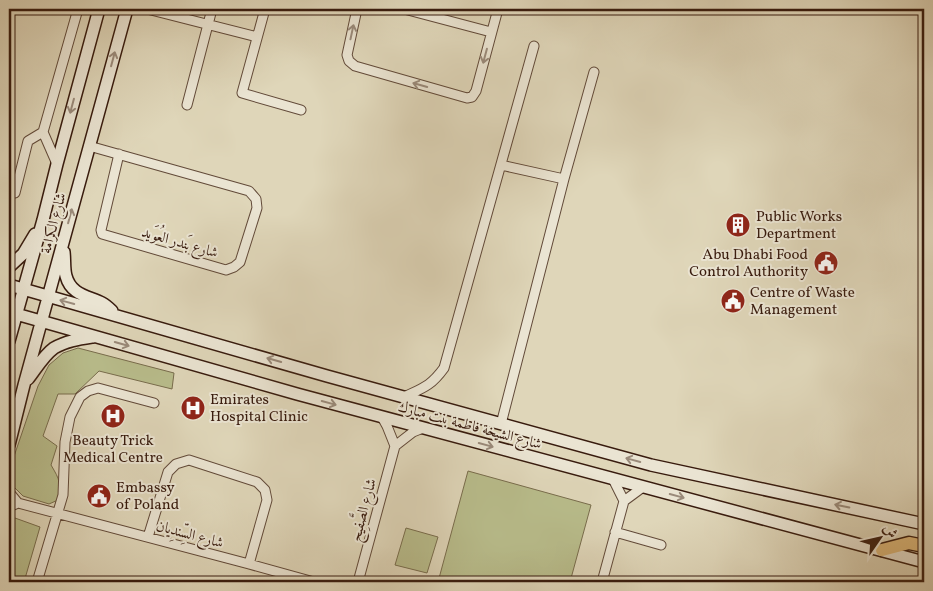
<svg xmlns="http://www.w3.org/2000/svg" width="933" height="591" viewBox="0 0 933 591" font-family="Vollkorn,Amiri,serif">
	<style>
		.green { fill: #b8bc8b; stroke: #786c4c }
		.lines { fill: none; stroke-linecap: round; stroke-linejoin: round }
		.minor-casing { stroke: #624a39; stroke-width: 11 }
		.secondary-casing { stroke: #381b0e; stroke-width: 14 }
		.primary-casing { stroke: #381b0e; stroke-width: 15 }
		.minor { stroke: #eae4d2; stroke-width: 9 }
		.secondary { stroke: #eae4d2; stroke-width: 11 }
		.primary { stroke: #e0bb7c; stroke-width: 12 }
		.oneway { stroke: #9a8a7a }
		.labels { text-anchor: middle; stroke-width: 4; stroke-linejoin: round; paint-order: stroke }
		.poi-label { font-size: 15px; fill: #381b0e; stroke: #eae4d2; text-anchor: start }
		.street-label { font-size: 15px; fill: #381b0e; stroke: #eae4d2 }
	</style>
	<rect width="100%" height="100%" fill="#dfd6b9"/>
	<filter id="stains"><feTurbulence type="fractalNoise" baseFrequency=".004" numOctaves="4"/><feColorMatrix values="0 0 0 0 .2 0 0 0 0 .09 0 0 0 0 .02 0 0 0 .5 -.17"/></filter>
	<radialGradient id="worn" r=".72"><stop offset=".6" stop-color="#630" stop-opacity="0"/><stop offset="1" stop-color="#630" stop-opacity=".3"/></radialGradient>
	<path class="green" d="M78,348l96,25 -2,16 -73,-18 -24,23h-17l-15,42 14,10 -6,19c9,15 10,18 7,35l-9,4 -26,-8 -11,-11 -3,-14 29,-85 11,-21 14,-12z
		M468,471l123,34 -21,77h-132z
		M15,518l25,9 -16,55h-15v-61z
		M406,528l32,9 -11,36 -32,-8z"/>
	<g class="lines">
		<defs>
			<path id="minor" d="M147,9l110,28
				M265,9l-23,84 59,17
				M357,9l-10,46 2,6 6,5 112,32 5,-1 4,-6 22,-82
				M404,9l87,23
				M187,105l25,-96
				M89,146l160,45 7,8 1,9 -17,54 -6,5 -8,3 -124,-36 -1,-4 18,-76
				M57,164l-14,-32 35,-123
				M501,165l63,14
				M15,193l13,-52 15,-9
				M404,397c19,-9 27,-11 40,-29l90,-322
				M501,424l63,-245 30,-107
				M395,446l18,-14 10,-4
				M613,479l11,22
				M9,492l9,11
				M9,507l9,-4 231,61 65,18
				M615,532l46,13
				M148,537l20,-65 8,-8 13,-4 68,22 8,8 2,10 -18,64
				M37,582l26,-87 2,-53 5,-25 10,-20 8,-6 10,-3 56,15
				M358,582l37,-136 -8,-20 -5,-9
				M602,582l22,-81 19,-14"/>
			<path id="secondary" d="M64,252c1,8 0,17 2,24 5,19 22,20 36,27 4,2 7,5 10,8
				M9,267l14,-13 12,-20
				M9,285l318,91 324,89 273,59
				M9,312l288,82 627,168
				M9,341l34,-121 14,-56 42,-155
				M28,379c8,-10 15,-23 26,-31 12,-7 26,-9 39,-11
				M9,445l15,-60 103,-376"/>
			<path id="primary" d="M882,550l27,-7 15,3"/>
		</defs>
		<use href="#minor" class="minor-casing"/>
		<use href="#secondary" class="secondary-casing"/>
		<use href="#primary" class="primary-casing"/>
		<use href="#minor" class="minor"/>
		<use href="#secondary" class="secondary"/>
		<use href="#primary" class="primary"/>
	</g>
	<defs><path id="oneway-shaft" d="M-6 0H5M1.5-3L5.5 0L1.5 3" fill="none" stroke-width="1.6" stroke-linecap="round" stroke-linejoin="round" transform="scale(1.25)"/></defs>
	<g class="oneway">
		<use href="#oneway-shaft" transform="translate(352 32) rotate(-78)"/>
		<use href="#oneway-shaft" transform="translate(485 56) rotate(105)"/>
		<use href="#oneway-shaft" transform="translate(113 59) rotate(-75)"/>
		<use href="#oneway-shaft" transform="translate(420 85) rotate(-164)"/>
		<use href="#oneway-shaft" transform="translate(72 106) rotate(105)"/>
		<use href="#oneway-shaft" transform="translate(70 216) rotate(-75)"/>
		<use href="#oneway-shaft" transform="translate(67 302) rotate(-165)"/>
		<use href="#oneway-shaft" transform="translate(122 344) rotate(16)"/>
		<use href="#oneway-shaft" transform="translate(274 360) rotate(-164)"/>
		<use href="#oneway-shaft" transform="translate(329 403) rotate(15)"/>
		<use href="#oneway-shaft" transform="translate(486 445) rotate(15)"/>
		<use href="#oneway-shaft" transform="translate(633 460) rotate(-165)"/>
		<use href="#oneway-shaft" transform="translate(677 496) rotate(15)"/>
		<use href="#oneway-shaft" transform="translate(842 506) rotate(-168)"/>
	</g>
	<defs>
		<symbol id="building-disc" viewBox="-11 -11 22 22"><circle r="9.5" fill="#8f2418" stroke="#eae4d2"/><path d="M-4-6H4V6H1V3H-1V6H-4ZM-2.5-4.3h1.7v1.8h-1.7ZM.8-4.3h1.7v1.8H.8ZM-2.5-1h1.7V.8h-1.7ZM.8-1h1.7V.8H.8Z" fill="#fff"/></symbol>
		<symbol id="civic-disc" viewBox="-11 -11 22 22"><circle r="9.5" fill="#8f2418" stroke="#eae4d2"/><path d="M-.6-6.5H3V-4.5H.6V-3L4-1V1h2V6H-6V1h2V-1L-.6-3ZM-1.2 2.5V6h2.4V2.5Z" fill="#fff"/></symbol>
		<symbol id="hospital-disc" viewBox="-11 -11 22 22"><circle r="9.5" fill="#8f2418" stroke="#eae4d2"/><path d="M-5-5h3v3.5h4V-5h3V5h-3V1.5h-4V5h-3Z" fill="#fff"/></symbol>
	</defs>
	<g fill-rule="evenodd">
		<use href="#building-disc" x="724" y="211" width="28" height="28"/>
		<use href="#civic-disc" x="812" y="249" width="28" height="28"/>
		<use href="#civic-disc" x="719" y="287" width="28" height="28"/>
		<use href="#hospital-disc" x="179" y="394" width="28" height="28"/>
		<use href="#hospital-disc" x="99" y="402" width="28" height="28"/>
		<use href="#civic-disc" x="85" y="482" width="28" height="28"/>
	</g>
	<g class="labels">
		<g class="poi-label">
			<text x="756" y="221">Public Works<tspan x="756" dy="17">Department</tspan></text>
			<text x="808" y="259" text-anchor="end">Abu Dhabi Food<tspan x="808" dy="17">Control Authority</tspan></text>
			<text x="750" y="297">Centre of Waste<tspan x="750" dy="17">Management</tspan></text>
			<text x="210" y="404">Emirates<tspan x="210" dy="17">Hospital Clinic</tspan></text>
			<text x="113" y="445" text-anchor="middle">Beauty Trick<tspan x="113" dy="17">Medical Centre</tspan></text>
			<text x="116" y="492">Embassy<tspan x="116" dy="17">of Poland</tspan></text>
		</g>
		<g class="street-label">
			<text transform="translate(53 223) rotate(-75)" y="5">شارع الكرامة</text>
			<text transform="translate(180 242) rotate(16)" y="5">شارع بَندر العُوَيد</text>
			<text transform="translate(470 425) rotate(15)" y="5">شارع الشيخة فاطمة بنت مبارك</text>
			<text transform="translate(363 510) rotate(-75)" y="5">شارع الصَّفِيح</text>
			<text transform="translate(190 534) rotate(15)" y="5">شارع السِّندِيان</text>
		</g>
	</g>
	<rect width="933" height="591" fill="none" stroke="#dfd6b9" stroke-width="30"/>
	<rect x="10" y="10" width="913" height="571" fill="none" stroke="#381b0e" stroke-width="2.5"/>
	<rect x="15" y="15" width="903" height="561" fill="none" stroke="#381b0e"/>
	<g transform="translate(880 538) rotate(56)" stroke="#eae4d2" stroke-width="4" paint-order="stroke">
	<path d="M0-4L9 19L0 12L-9 19Z" fill="#381b0e"/>
	<text y="-8" font-size="14" font-weight="bold" text-anchor="middle" fill="#381b0e">ش</text>
	</g>
	<rect width="100%" height="100%" filter="url(#stains)"/>
	<rect width="100%" height="100%" fill="url(#worn)"/>
</svg>
